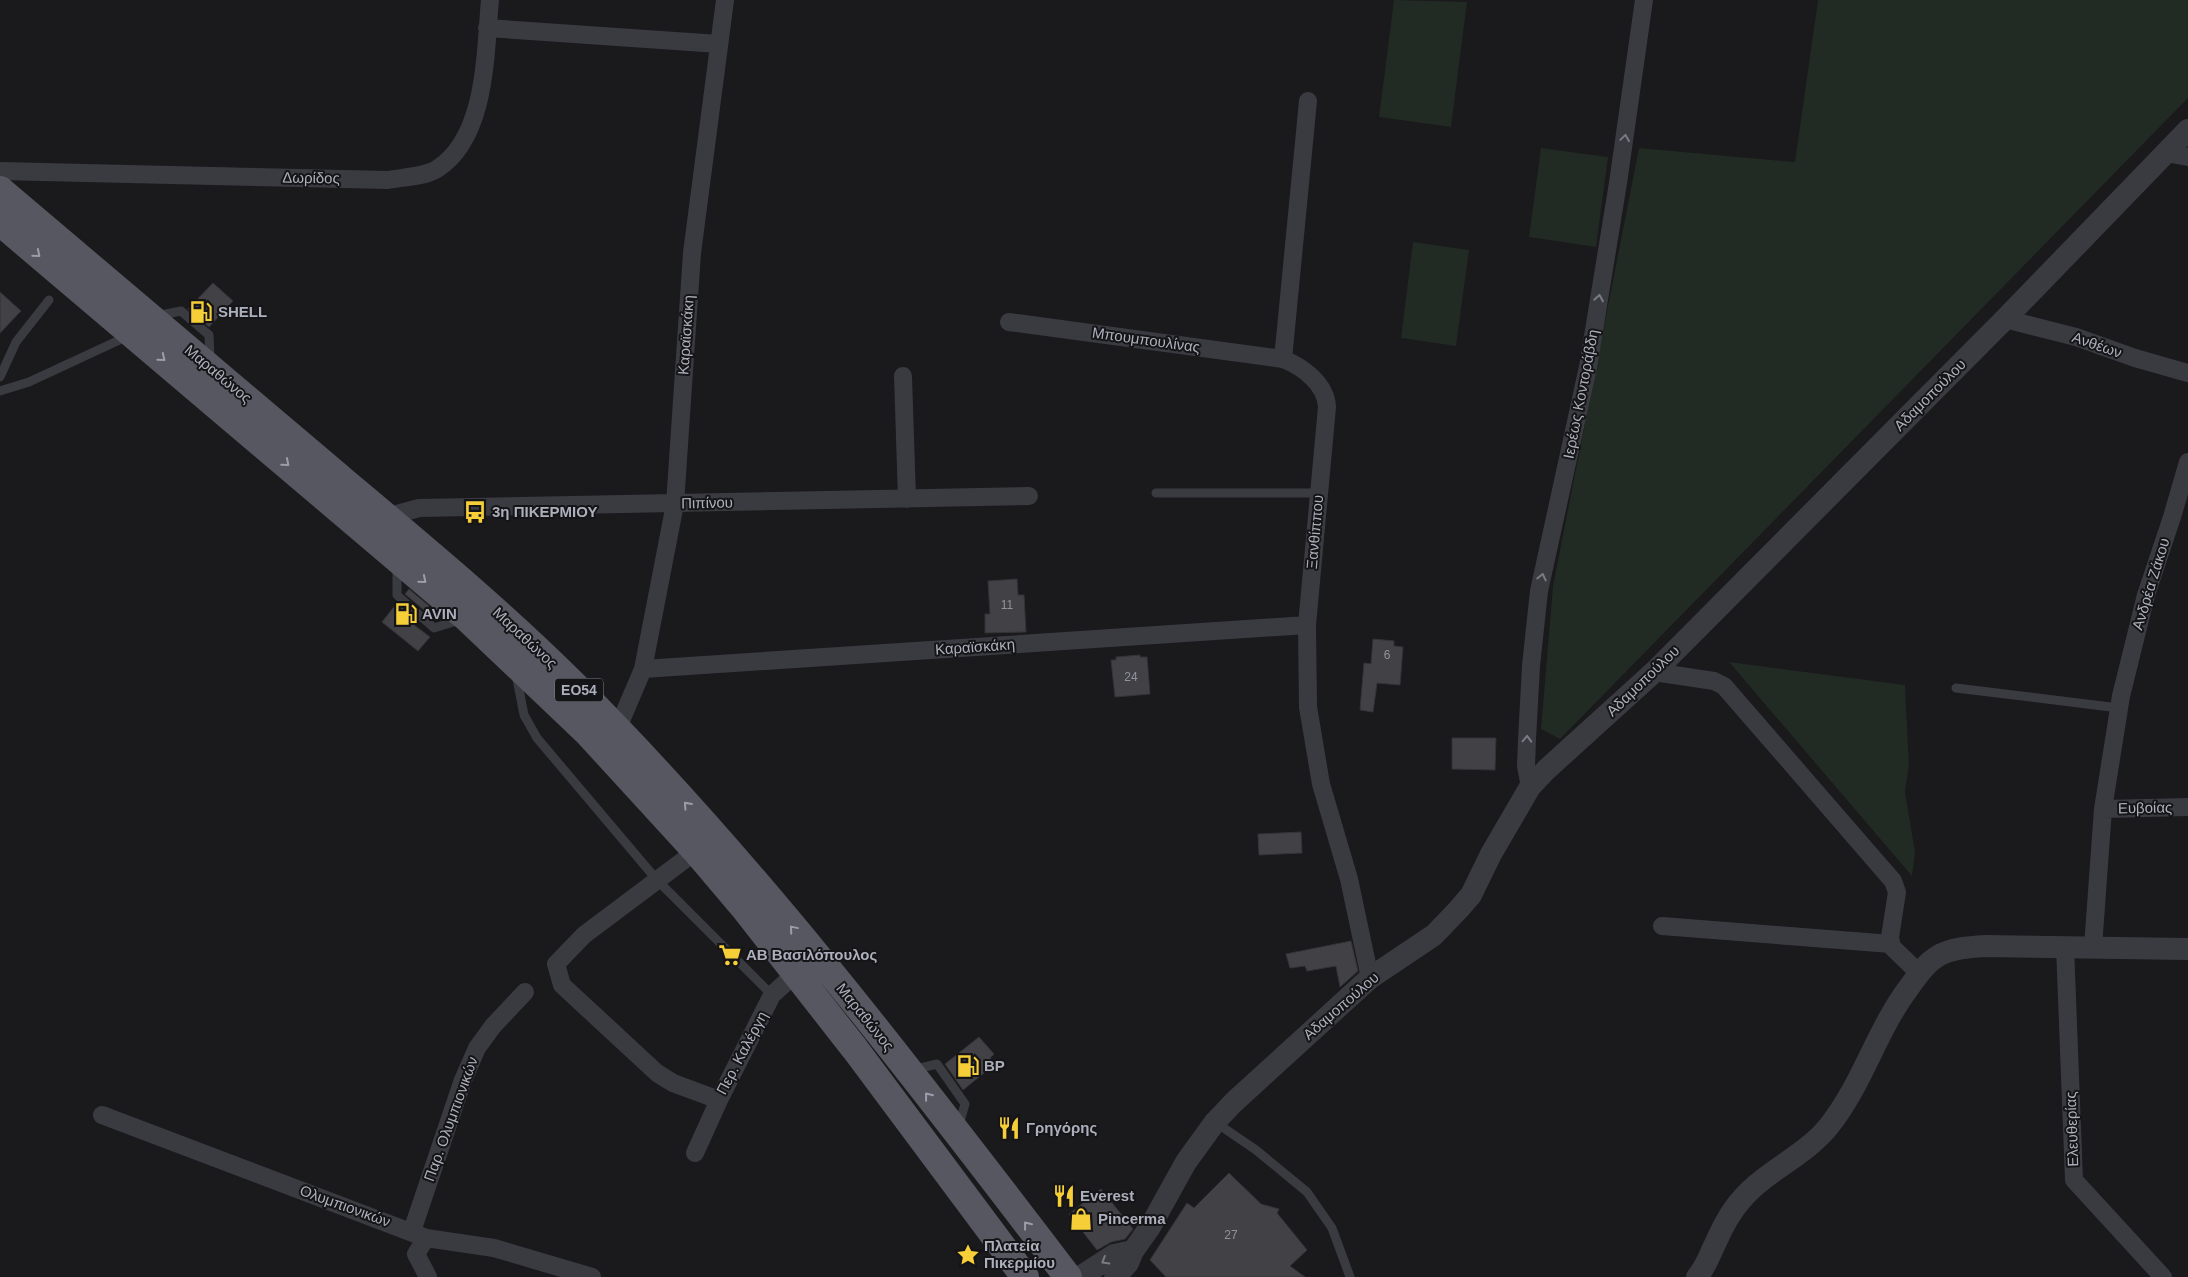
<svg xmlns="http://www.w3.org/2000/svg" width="2188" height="1277" viewBox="0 0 2188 1277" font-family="Helvetica,sans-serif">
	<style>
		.green { fill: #212a23 }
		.building { fill: #414146; stroke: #343338 }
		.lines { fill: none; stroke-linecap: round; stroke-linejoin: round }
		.service { stroke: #3a3b41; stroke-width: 9 }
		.minor { stroke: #3a3b41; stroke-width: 18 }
		.tertiary { stroke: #3a3b41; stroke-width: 22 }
		.primary { stroke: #565760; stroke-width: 28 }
		.oneway { stroke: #797b85 }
		.oneway2 { stroke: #9b9daa }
		.labels { text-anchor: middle; stroke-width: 4; stroke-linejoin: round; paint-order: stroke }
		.number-label { font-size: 12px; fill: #91949e }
		.shield { fill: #151417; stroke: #7f808a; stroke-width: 1 }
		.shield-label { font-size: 14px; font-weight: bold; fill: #acafbc }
		.street-label { font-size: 15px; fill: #acafbc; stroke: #151417 }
		.poi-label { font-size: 15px; font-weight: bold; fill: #acafbc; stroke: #151417; text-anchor: start }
	</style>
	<rect width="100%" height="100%" fill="#1a191c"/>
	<path class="green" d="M1394,0l73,2 -16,125 -72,-10z
		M1818,0h370v98l-628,641 -19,-10 12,-143 86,-438 156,14z
		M1541,148l67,9 -12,90 -67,-10z
		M1413,242l56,8 -13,96 -55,-8z
		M1729,662l176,23 4,80 -4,27 10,60 -3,24z"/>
	<path class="building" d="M213,283l20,18 -24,26 -21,-18z
		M0,292l21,19 -21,22z
		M1017,579l1,16h6l2,37 -41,1v-19h5l-2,-33z
		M409,589l20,17 -4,5 -20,-17z
		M397,603l20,18 -3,4 16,12 -12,14 -36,-29z
		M1373,639l21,2v5l9,1 -3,38 -23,-2 -4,29 -13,-2 4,-47 7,1z
		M1140,655v2h7l3,37 -35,3 -4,-37h5v-3z
		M1452,738h44l-1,32 -43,-1z
		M1301,832l1,21 -43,2 -1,-21z
		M1351,941l7,30 -18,16 -4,-21 -29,5 -2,-5 -15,2 -4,-14z
		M979,1037l15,17 -4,4 5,6 -32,26 -18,-26z
		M1229,1173l32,31 18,5 -2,4 30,37 -17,16 15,11h-139l-16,-17 37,-57 7,5z
		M1101,1189l32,40 -8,10 -14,3 -14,8 -28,-36z"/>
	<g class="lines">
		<path class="service" d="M156,316l25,-5 28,24 1,25
			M0,377l16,-35 33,-42
			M0,391l29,-9 99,-46
			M1156,493h162
			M397,565v30l37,33 29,-9
			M516,674l8,41 13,23 120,142 115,115
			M1956,688l163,20
			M912,1070l25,-6 28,40 -6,21
			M1215,1122l41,28 51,42 25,36 18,49"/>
		<path class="minor" d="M487,28l232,16
			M2166,153l22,4
			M0,171l388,9c15,-3 36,-3 49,-11 50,-32 48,-116 53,-169
			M2005,319l71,18 59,21 53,15
			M1009,322l274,37c20,8 43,25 44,48l-20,218 1,82 13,77 28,95 21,99
			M1283,359l25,-258
			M903,376l4,123
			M386,517l33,-9 610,-12
			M643,669l664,-44
			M1654,672l60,9 10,5 169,195 4,11 -7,45 2,10 27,26
			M617,730l26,-61 32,-165 17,-251 33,-253
			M1530,787l-4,-21 1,-26 4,-74 8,-75 49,-224 30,-184 26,-183
			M2103,809l85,-2
			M696,851l-112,84 -28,29 6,21 95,88 16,10 46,17 53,-105 24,-22
			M1662,926l229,18
			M2065,946l9,234 89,97
			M2093,947l10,-138 18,-113 25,-101 26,-78 16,-55
			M102,1115l324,123 68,10 98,29
			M695,1153l24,-53
			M412,1231l51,-151 14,-32 16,-22 32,-34
			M426,1238l-10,16 12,23"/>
		<path class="tertiary" d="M1080,1277l34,-22 19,-4
			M1115,1277l13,-14 5,-12 17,-24 36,-65 29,-40 19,-20 136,-124 64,-43 24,-25 13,-15 20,-41 39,-67 16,-17 108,-98 351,-353 183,-189
			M1697,1277c9,-10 12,-21 18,-33 7,-16 15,-32 27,-45 25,-29 63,-43 87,-73 33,-41 48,-97 81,-140 8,-11 16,-23 28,-30 14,-8 32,-9 48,-10l202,3"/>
		<path class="primary" d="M0,190c114,96 227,192 340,288 81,68 162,135 236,209 181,181 337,387 492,590
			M0,222l467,396 120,114 109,119 50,59 109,139 170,228"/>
	</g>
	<defs><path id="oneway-chevron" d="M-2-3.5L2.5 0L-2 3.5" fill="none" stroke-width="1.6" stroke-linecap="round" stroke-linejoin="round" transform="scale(1.25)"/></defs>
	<g class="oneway">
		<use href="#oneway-chevron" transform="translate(1625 138) rotate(-82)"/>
		<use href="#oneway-chevron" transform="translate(1599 298) rotate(-81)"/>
		<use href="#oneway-chevron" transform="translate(1542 577) rotate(-77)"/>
		<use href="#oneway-chevron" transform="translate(1527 739) rotate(-88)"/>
		<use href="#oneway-chevron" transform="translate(1105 1261) rotate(149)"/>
	</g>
	<g class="oneway2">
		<use href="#oneway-chevron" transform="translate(37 254) rotate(40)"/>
		<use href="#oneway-chevron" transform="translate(162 358) rotate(39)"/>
		<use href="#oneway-chevron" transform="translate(286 463) rotate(40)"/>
		<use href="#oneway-chevron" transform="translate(423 580) rotate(40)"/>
		<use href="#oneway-chevron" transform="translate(687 805) rotate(-132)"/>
		<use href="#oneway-chevron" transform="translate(793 929) rotate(-130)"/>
		<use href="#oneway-chevron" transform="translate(928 1096) rotate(-128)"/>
		<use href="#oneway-chevron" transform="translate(1027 1225) rotate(-128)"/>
	</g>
	<defs>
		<symbol id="fuel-bare" viewBox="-9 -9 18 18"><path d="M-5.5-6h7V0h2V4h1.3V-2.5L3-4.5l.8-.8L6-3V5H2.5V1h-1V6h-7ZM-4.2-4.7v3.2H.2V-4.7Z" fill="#f6cf38" stroke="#151417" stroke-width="2.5" paint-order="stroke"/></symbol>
		<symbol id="bus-bare" viewBox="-9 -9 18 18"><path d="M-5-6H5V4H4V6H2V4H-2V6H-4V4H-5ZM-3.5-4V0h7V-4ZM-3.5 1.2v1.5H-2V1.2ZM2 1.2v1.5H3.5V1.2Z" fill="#f6cf38" stroke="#151417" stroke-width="2.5" paint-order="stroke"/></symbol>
		<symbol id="supermarket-bare" viewBox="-9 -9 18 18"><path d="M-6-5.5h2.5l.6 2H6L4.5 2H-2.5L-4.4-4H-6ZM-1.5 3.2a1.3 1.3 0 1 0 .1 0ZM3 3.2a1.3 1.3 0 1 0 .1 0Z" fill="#f6cf38" stroke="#151417" stroke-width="2.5" paint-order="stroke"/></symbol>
		<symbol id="restaurant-bare" viewBox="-9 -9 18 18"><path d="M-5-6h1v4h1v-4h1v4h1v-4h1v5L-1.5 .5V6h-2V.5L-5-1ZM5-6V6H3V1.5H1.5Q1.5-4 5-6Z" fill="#f6cf38" stroke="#151417" stroke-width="2.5" paint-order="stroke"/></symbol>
		<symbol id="shop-bare" viewBox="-9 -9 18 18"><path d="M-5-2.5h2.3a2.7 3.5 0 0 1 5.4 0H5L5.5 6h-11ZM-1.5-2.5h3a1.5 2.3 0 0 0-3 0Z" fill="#f6cf38" stroke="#151417" stroke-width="2.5" paint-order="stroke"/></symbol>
		<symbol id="sight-bare" viewBox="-9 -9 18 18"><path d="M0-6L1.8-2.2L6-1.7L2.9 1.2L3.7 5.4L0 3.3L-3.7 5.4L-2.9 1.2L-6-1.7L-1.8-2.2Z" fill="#f6cf38" stroke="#151417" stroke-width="2.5" paint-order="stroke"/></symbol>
	</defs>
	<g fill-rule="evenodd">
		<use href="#fuel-bare" x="185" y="296" width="32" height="32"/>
		<use href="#bus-bare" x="459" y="496" width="32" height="32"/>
		<use href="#fuel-bare" x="390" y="598" width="32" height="32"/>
		<use href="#supermarket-bare" x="714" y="939" width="32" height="32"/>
		<use href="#fuel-bare" x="952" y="1050" width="32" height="32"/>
		<use href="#restaurant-bare" x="993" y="1112" width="32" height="32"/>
		<use href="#restaurant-bare" x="1048" y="1180" width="32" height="32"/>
		<use href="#shop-bare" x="1065" y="1203" width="32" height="32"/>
		<use href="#sight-bare" x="952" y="1239" width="32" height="32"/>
	</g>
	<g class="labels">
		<g class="number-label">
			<text x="1007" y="609">11</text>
			<text x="1387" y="659">6</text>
			<text x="1131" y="681">24</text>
			<text x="1231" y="1239">27</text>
		</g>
		<rect class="shield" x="555" y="678.5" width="48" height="23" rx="4"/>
		<g class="shield-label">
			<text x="579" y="695">ΕΟ54</text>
		</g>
		<g class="street-label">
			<text transform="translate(311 178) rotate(1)" y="5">Δωρίδος</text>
			<text transform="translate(686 335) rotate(-86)" y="5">Καραϊσκάκη</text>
			<text transform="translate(1146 340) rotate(8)" y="5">Μπουμπουλίνας</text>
			<text transform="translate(2097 345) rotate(19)" y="5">Ανθέων</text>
			<text transform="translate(218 374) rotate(40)" y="5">Μαραθώνος</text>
			<text transform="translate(1581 394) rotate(-79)" y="5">Ιερέως Κοντοράβδη</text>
			<text transform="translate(1930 395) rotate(-45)" y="5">Αδαμοπούλου</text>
			<text transform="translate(707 503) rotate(-1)" y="5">Πιπίνου</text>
			<text transform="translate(1315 532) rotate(-85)" y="5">Ξανθίππου</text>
			<text transform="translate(2151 584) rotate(-73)" y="5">Ανδρέα Ζάκου</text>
			<text transform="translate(525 638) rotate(43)" y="5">Μαραθώνος</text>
			<text transform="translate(975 647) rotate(-4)" y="5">Καραϊσκάκη</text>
			<text transform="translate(1643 681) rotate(-44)" y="5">Αδαμοπούλου</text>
			<text transform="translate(2145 808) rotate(-1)" y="5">Ευβοίας</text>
			<text transform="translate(1341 1006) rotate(-41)" y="5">Αδαμοπούλου</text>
			<text transform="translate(865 1017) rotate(51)" y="5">Μαραθώνος</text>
			<text transform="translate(742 1053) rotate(-62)" y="5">Περ. Καλέργη</text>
			<text transform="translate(451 1119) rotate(-70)" y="5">Παρ. Ολυμπιονικών</text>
			<text transform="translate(2072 1129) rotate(-92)" y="5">Ελευθερίας</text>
			<text transform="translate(345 1206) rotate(20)" y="5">Ολυμπιονικών</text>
		</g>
		<g class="poi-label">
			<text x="218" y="317">SHELL</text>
			<text x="492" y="517">3η ΠΙΚΕΡΜΙΟΥ</text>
			<text x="422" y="619">AVIN</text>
			<text x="746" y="960">ΑΒ Βασιλόπουλος</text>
			<text x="984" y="1071">BP</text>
			<text x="1026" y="1133">Γρηγόρης</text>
			<text x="1080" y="1201">Everest</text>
			<text x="1098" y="1224">Pincerma</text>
			<text x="984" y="1251">Πλατεία<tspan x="984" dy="17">Πικερμίου</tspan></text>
		</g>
	</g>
</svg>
